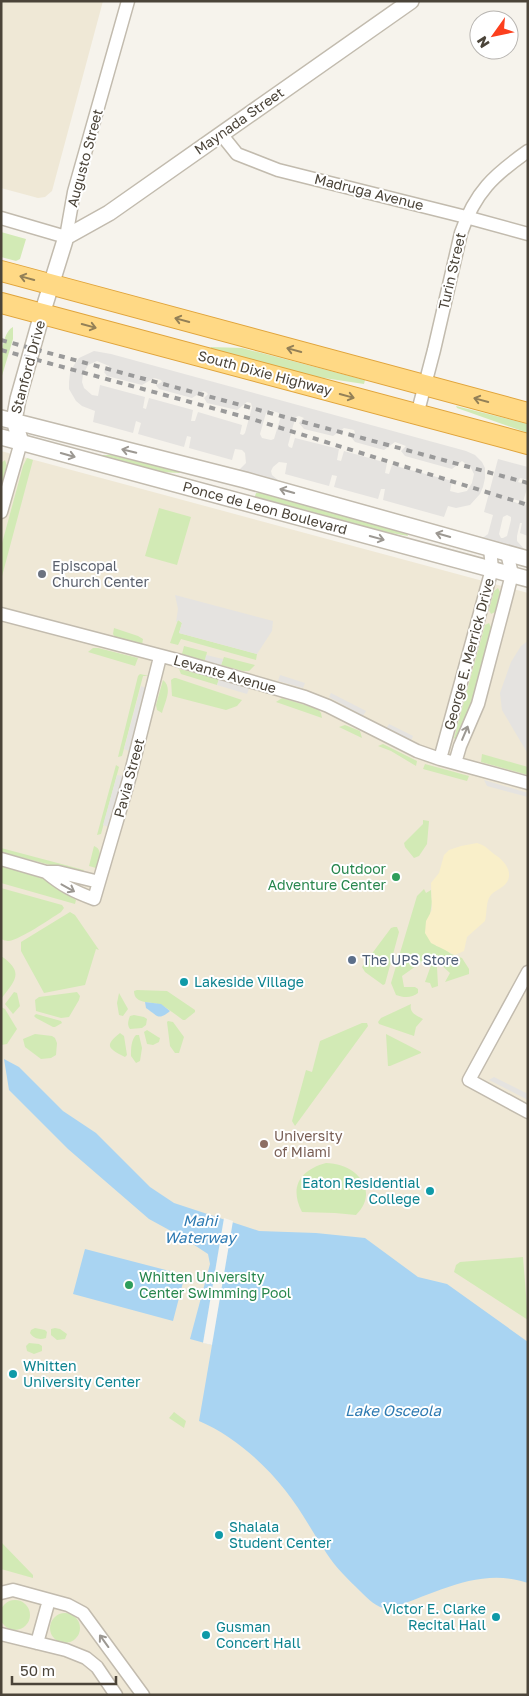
<svg xmlns="http://www.w3.org/2000/svg" width="529" height="1696" viewBox="0 0 529 1696" font-family="'Golos Text',sans-serif">
	<style>
		.education { fill: #efe8d6 }
		.green { fill: #d2eab5 }
		.sand { fill: #f9efc9 }
		.parking { fill: #e5e3e0; fill-rule: evenodd }
		.water { fill: #a9d4f2 }
		.pier { fill: #f6f3ec }
		.lines { fill: none; stroke-linecap: round; stroke-linejoin: round }
		.minor-casing { stroke: #c2bbae; stroke-width: 15 }
		.tertiary-casing { stroke: #c2bbae; stroke-width: 18 }
		.trunk-casing { stroke: #e0a43c; stroke-width: 22 }
		.minor { stroke: #fff; stroke-width: 12 }
		.tertiary { stroke: #fff; stroke-width: 15 }
		.trunk { stroke: #ffd985; stroke-width: 20 }
		.rail { stroke: #9a9a9a; stroke-width: 4; stroke-dasharray: 6 6; stroke-linecap: butt }
		.oneway { stroke: #938057 }
		.oneway2 { stroke: #9c9892 }
		.worship-dot { fill: #6b7280; stroke: #fff; stroke-width: 2 }
		.leisure-dot { fill: #2e9e5b; stroke: #fff; stroke-width: 2 }
		.service-dot { fill: #5c6f8a; stroke: #fff; stroke-width: 2 }
		.culture-dot { fill: #0f9aa8; stroke: #fff; stroke-width: 2 }
		.education-dot { fill: #8d6e63; stroke: #fff; stroke-width: 2 }
		.labels { text-anchor: middle; stroke-width: 4; stroke-linejoin: round; paint-order: stroke }
		.street-label { font-size: 14px; fill: #4b4439; stroke: #fff }
		.worship-label { font-size: 14px; fill: #5b616d; stroke: #fff; text-anchor: start }
		.leisure-label { font-size: 14px; fill: #27864d; stroke: #fff; text-anchor: end }
		.service-label { font-size: 14px; fill: #4e5e75; stroke: #fff; text-anchor: start }
		.culture-label { font-size: 14px; fill: #0d838f; stroke: #fff; text-anchor: start }
		.education-label { font-size: 14px; fill: #785e54; stroke: #fff; text-anchor: start }
		.water-label { font-size: 15px; font-style: italic; fill: #2e7ab2; stroke: #fff }
	</style>
	<rect width="100%" height="100%" fill="#f6f3ec"/>
	<path class="education" d="M1,1h102l-51,190 -7,6 -7,1 -37,-10z
		M1,451l527,142v1102h-527z"/>
	<path class="green" d="M1,232l25,7 -6,20 -4,2 -15,-4z
		M13,327v12l-12,40c0,-14 -1,-45 12,-52z
		M211,347l31,1 123,32 -1,4 -60,-9 -94,-25z
		M456,406l72,18v9l-71,-25z
		M101,455h10l67,15 2,3 -20,-1 -60,-16z
		M27,458l6,2 -32,120v-33l22,-81z
		M5,460l2,6 -6,22v-25z
		M256,493h6l128,35 17,5 1,3 -22,-4 -129,-35 -2,-1z
		M159,508l32,9 -14,48 -32,-9z
		M498,588l2,4 -5,20 -4,2 -2,-4 5,-19z
		M178,620l4,3 -3,10 78,21 -1,6 -75,-21 -3,6 -8,-2z
		M489,623l2,4 -13,62 -12,27 -7,24h-3l-2,-2 31,-113z
		M114,628l24,8 5,3 -1,6 -27,-8 -2,-3z
		M184,646l23,6 -2,9 -23,-7z
		M93,648h5l40,10 -3,8 -47,-14z
		M224,657l31,8 -6,6h-6l-22,-6z
		M179,669l40,10 -2,6 -36,-11z
		M140,674l9,2h-6l-21,80 -4,1 20,-81z
		M174,678h2l66,22 -5,6 -11,4 -54,-14 -1,-16z
		M163,680c10,8 2,22 -1,33l-5,-3 -1,-5z
		M282,698l36,11 3,4 1,5 -46,-16z
		M345,725l15,6 2,7 -23,-11z
		M383,744l34,17 -1,5 -25,-15 -13,-5z
		M482,754l46,13v8l-47,-13z
		M425,764l44,12 -2,5 -44,-12z
		M116,765l3,2 -18,67 -4,1z
		M423,820l6,1 -2,23 -8,12 -5,2 -9,-11 -1,-4 19,-19z
		M94,846c10,4 4,14 2,22l-7,-2z
		M1,848l83,22 -3,3 -80,-21z
		M1,866l44,13 31,21 -1,4 -74,-21z
		M1,888l61,17 2,3 -3,4c-11,7 -40,27 -52,29 -4,0 -5,-1 -8,-2z
		M424,889l2,4 5,-3 1,12 -2,13 6,31 6,1 9,7 11,4 7,11v5l-24,8 5,-9 -11,-10 -2,4 1,19 -6,2 -2,-5 -5,-1 9,-25 -1,-3 -31,22 2,11h11l3,2v4c-6,5 -14,5 -22,2l-5,-12 26,-87z
		M70,912l5,3 24,35 -3,-1 -11,36 -41,8 -23,-42v-9z
		M394,927h3l2,5 -14,52 -2,1 -18,-13 -3,-5 29,-39z
		M1,956c24,16 14,25 0,43z
		M137,990l30,1 28,19v2l-10,8h-2c-7,-5 -13,-10 -20,-14 -9,-6 -29,0 -29,-15z
		M14,992l3,1 3,13 -7,8 -8,-10z
		M77,992l3,4 -1,4 -10,17 -8,1 -25,-7 -1,-11 4,-3z
		M119,993l9,16 -5,7 -4,-1 -2,-12z
		M411,1004c-2,9 5,11 12,15l-7,8 -2,9 -35,-12 -1,-2 3,-4z
		M1,1007l4,2 12,20 -10,15 -6,1z
		M36,1014l25,7 1,2 -7,4h-2l-17,-9 -2,-2z
		M134,1015l10,2 3,2 -1,6 -4,3 -12,1c-3,-4 -2,-8 0,-13z
		M168,1021l5,1 11,15 -5,16h-4l-5,-7 -3,-24z
		M362,1023h5l1,3 -73,100 -3,-5 14,-51 6,2 8,-31z
		M147,1030l11,7 2,1 -1,4 -6,3 -6,-1 -3,-12z
		M120,1033l4,3 3,19 -2,2c-17,-9 -21,-11 -5,-24z
		M35,1034l17,2 3,2 2,5 -1,12 -5,3 -10,1 -16,-12 -2,-8z
		M386,1034l35,18v1l-31,13h-2z
		M136,1035h3l3,13 -2,13 -4,2 -5,-7c0,-7 0,-16 5,-21z
		M326,1163c29,0 55,27 30,52l-21,-2 -33,-1c-13,-25 -2,-42 24,-49z
		M523,1257l5,63 -74,-48 2,-7 4,-3z
		M35,1328l10,2 2,2 -1,6c-6,2 -12,1 -16,-5l1,-3z
		M55,1328l5,1 7,5 -2,5 -8,1 -6,-5v-6z
		M29,1343l10,1 3,2v5l-8,3 -7,-3 -1,-5z
		M174,1412l12,9 -2,7 -15,-10z
		M1,1542l32,33v3l-32,-9z
		M0 1615a15 15 0 1 1 30 0a15 15 0 1 1-30 0Z
		M50 1628a15 15 0 1 1 30 0a15 15 0 1 1-30 0Z"/>
	<path class="sand" d="M477,843c10,3 12,8 20,13 8,6 16,16 10,26 -4,7 -14,8 -18,16 -3,6 -2,15 -4,23l-18,16 -3,14 -9,4 -24,-12 -6,-10 1,-12 6,-11 -1,-27 8,-10 5,-18 5,-5 12,-4z"/>
	<path class="parking" d="M94,351l17,3 355,97 9,4 7,7 3,6v10l-2,9 -3,7 -10,11 -14,3 -8,-2 -4,11 -61,-17 2,-11h-4l-3,10 -44,-12 3,-11 -5,-1 -3,11 -44,-12 2,-11 -8,-1 -6,5 -2,4 1,4 7,6 -43,-11 4,-1 6,-6 -1,-10 -3,-3 -7,-1 -3,11 -43,-12 2,-11 -4,-1 -3,11 -46,-13 3,-11 -5,-2 -3,12 -40,-11 2,-11 -13,-5 -6,-5 -7,-12v-7l1,-9 4,-8 5,-7zM97,361l12,5v1l-5,5 3,4 35,9 12,-7 7,2 1,2 -6,3 3,4 33,9 11,-7 3,1 2,2 -4,4 3,5 30,7 10,-8 4,1 1,4 -7,26 -2,2 -3,-1 2,-9 -44,-13 -3,9h-4l2,-11 -44,-12 -3,11 -3,-1 2,-11 -45,-12 -2,11 -6,-1 -8,-7 -2,-6 1,-7 5,-10zM270,410l9,3 2,3 -7,23 -3,1 -9,-2 -2,-4 6,-21zM299,416l5,2 -5,5 5,6 29,7 11,-8 10,2 1,3 -4,4 4,5 29,8 11,-8 11,4 -5,5 4,5 47,13 10,-8 9,7 3,6 -2,9 -5,8 -9,2 -8,-2 2,-10 -60,-16 -3,9 -4,-1 2,-10 -43,-12 -3,10 -4,-1 2,-11 -44,-11 -3,10 -3,-1 -1,-2 5,-19 3,-9z
		M498,459l30,8v13l-8,-2 -2,4 10,3 -5,17 -10,-3 -1,2 13,5 3,-7v37l-8,-3 2,-10h-2l-3,13v5l8,9 -45,-12 4,-1 4,-3 5,-19 -9,-3zM507,515l4,2v3l-4,16 -4,2h-2l-2,-4 4,-17z
		M175,595l98,26 -1,10 -15,23 -78,-21 3,-10 -3,-3 -3,2 2,-13z
		M528,641v113l-26,-44 -2,-17 11,-31 10,-16z
		M206,655l17,4 -2,6 -16,-4z
		M280,675l25,8 -2,5 -25,-7z
		M219,679l30,10 -2,5 -30,-9z
		M141,686l5,2 -17,63 -5,-2z
		M331,693l35,18 -3,5 -34,-19z
		M389,724l24,12 -2,5 -25,-12z
		M117,775l6,1 -14,51 -6,-2z
		M484,780l44,13v4l-41,-11z
		M494,1077l34,17v6l-39,-20z"/>
	<path class="water" d="M145,1002l16,2 9,7c-12,10 -12,5 -24,-3z
		M4,1059l15,8 44,44 33,22 54,54 24,16 85,28 57,2 49,5 53,39 29,7 81,58v241c-50,-17 -94,12 -140,26 -11,-1 -20,-10 -28,-18 -12,-12 -24,-23 -33,-37 -14,-21 -26,-44 -42,-64 -22,-28 -53,-55 -86,-69l13,-76 -22,-6 20,-75 -2,-10 -26,-17 -33,-18 -81,-70 -59,-59z
		M85,1249l100,26 -12,46 -100,-27z"/>
	<path class="pier" d="M224,1218l9,3 -21,124 -9,-2z"/>
	<g class="lines">
		<defs>
			<path id="minor" d="M221,134l16,20 41,16 188,47 62,17
				M1,218l65,19 8,-45 54,-191
				M417,415l17,-65 27,-117c14,-41 33,-58 67,-82
				M1,512l20,-70
				M1,614l176,46 128,37 23,9 89,45 23,8 88,24
				M440,759l52,-190 -2,-21
				M455,763l5,-17 18,-42 29,-110 5,-20 -5,-21
				M1,859l45,13h12l41,10
				M46,872c17,14 27,19 48,27l36,-123 30,-119
				M528,972l-59,108 59,32
				M1,1593l12,-3 55,15 15,8 60,82
				M1,1634l65,16 20,8 11,9 19,28
				M37,1643l12,-43"/>
			<path id="tertiary" d="M1,418l244,62 283,79
				M1,437l527,142
				M21,442l-7,-21 4,-22 24,-85 24,-77 43,-24 302,-212"/>
			<path id="trunk" d="M1,271l527,142
				M1,303l527,141"/>
		</defs>
		<use href="#minor" class="minor-casing"/>
		<use href="#tertiary" class="tertiary-casing"/>
		<use href="#trunk" class="trunk-casing"/>
		<use href="#minor" class="minor"/>
		<use href="#tertiary" class="tertiary"/>
		<use href="#trunk" class="trunk"/>
		<path class="rail" d="M1,340l527,143
			M1,350l251,69 276,86"/>
	</g>
	<defs><path id="oneway-shaft" d="M-6 0H5M1.5-3L5.5 0L1.5 3" fill="none" stroke-width="1.6" stroke-linecap="round" stroke-linejoin="round" transform="scale(1.25)"/></defs>
	<g class="oneway">
		<use href="#oneway-shaft" transform="translate(27 278) rotate(-165)"/>
		<use href="#oneway-shaft" transform="translate(182 320) rotate(-165)"/>
		<use href="#oneway-shaft" transform="translate(89 326) rotate(15)"/>
		<use href="#oneway-shaft" transform="translate(294 350) rotate(-165)"/>
		<use href="#oneway-shaft" transform="translate(347 396) rotate(15)"/>
		<use href="#oneway-shaft" transform="translate(481 400) rotate(-165)"/>
	</g>
	<g class="oneway2">
		<use href="#oneway-shaft" transform="translate(129 451) rotate(-166)"/>
		<use href="#oneway-shaft" transform="translate(68 455) rotate(16)"/>
		<use href="#oneway-shaft" transform="translate(287 491) rotate(-164)"/>
		<use href="#oneway-shaft" transform="translate(443 535) rotate(-164)"/>
		<use href="#oneway-shaft" transform="translate(377 538) rotate(15)"/>
		<use href="#oneway-shaft" transform="translate(465 733) rotate(-67)"/>
		<use href="#oneway-shaft" transform="translate(68 888) rotate(29)"/>
		<use href="#oneway-shaft" transform="translate(104 1641) rotate(-126)"/>
	</g>
	<circle class="worship-dot" cx="42" cy="574" r="5"/>
	<g class="leisure-dot">
		<circle cx="396" cy="877" r="5"/>
		<circle cx="129" cy="1285" r="5"/>
	</g>
	<circle class="service-dot" cx="352" cy="960" r="5"/>
	<g class="culture-dot">
		<circle cx="184" cy="982" r="5"/>
		<circle cx="430" cy="1191" r="5"/>
		<circle cx="13" cy="1374" r="5"/>
		<circle cx="219" cy="1535" r="5"/>
		<circle cx="496" cy="1617" r="5"/>
		<circle cx="206" cy="1635" r="5"/>
	</g>
	<circle class="education-dot" cx="264" cy="1144" r="5"/>
	<g class="labels">
		<g class="street-label">
			<text transform="translate(239 121) rotate(-35)" y="5">Maynada Street</text>
			<text transform="translate(85 158) rotate(-75)" y="5">Augusto Street</text>
			<text transform="translate(369 192) rotate(14)" y="5">Madruga Avenue</text>
			<text transform="translate(452 271) rotate(-77)" y="5">Turin Street</text>
			<text transform="translate(28 367) rotate(-75)" y="5">Stanford Drive</text>
			<text transform="translate(265 373) rotate(15)" y="5">South Dixie Highway</text>
			<text transform="translate(265 508) rotate(15)" y="5">Ponce de Leon Boulevard</text>
			<text transform="translate(469 654) rotate(-75)" y="5">George E. Merrick Drive</text>
			<text transform="translate(225 674) rotate(16)" y="5">Levante Avenue</text>
			<text transform="translate(129 778) rotate(-75)" y="5">Pavia Street</text>
		</g>
		<g class="worship-label">
			<text x="52" y="571">Episcopal<tspan x="52" dy="16">Church Center</tspan></text>
		</g>
		<g class="leisure-label">
			<text x="386" y="874">Outdoor<tspan x="386" dy="16">Adventure Center</tspan></text>
			<text x="139" y="1282" text-anchor="start">Whitten University<tspan x="139" dy="16">Center Swimming Pool</tspan></text>
		</g>
		<g class="service-label">
			<text x="362" y="965">The UPS Store</text>
		</g>
		<g class="culture-label">
			<text x="194" y="987">Lakeside Village</text>
			<text x="420" y="1188" text-anchor="end">Eaton Residential<tspan x="420" dy="16">College</tspan></text>
			<text x="23" y="1371">Whitten<tspan x="23" dy="16">University Center</tspan></text>
			<text x="229" y="1532">Shalala<tspan x="229" dy="16">Student Center</tspan></text>
			<text x="486" y="1614" text-anchor="end">Victor E. Clarke<tspan x="486" dy="16">Recital Hall</tspan></text>
			<text x="216" y="1632">Gusman<tspan x="216" dy="16">Concert Hall</tspan></text>
		</g>
		<g class="education-label">
			<text x="274" y="1141">University<tspan x="274" dy="16">of Miami</tspan></text>
		</g>
		<g class="water-label">
			<text x="200" y="1226">Mahi<tspan x="200" dy="17">Waterway</tspan></text>
			<text x="393" y="1416">Lake Osceola</text>
		</g>
	</g>
	<rect width="529" height="1696" fill="none" stroke="#4b4439" stroke-width="5"/>
	<g transform="translate(494 35) rotate(237)"><circle r="24" fill="#ffffff" stroke="#b7b4b0"/>
	<path d="M0-4L9 19L0 12L-9 19Z" fill="#fc3f1d"/>
	<text y="-8" font-size="14" font-weight="bold" text-anchor="middle" fill="#4b4439">N</text>
	</g>
	<path d="M12 1676v8h104v-8" fill="none" stroke="#4b4439" stroke-width="2.5"/>
	<text x="20" y="1676" font-size="15" fill="#4b4439" stroke="#ffffff" stroke-width="4" paint-order="stroke">50 m</text>
</svg>
